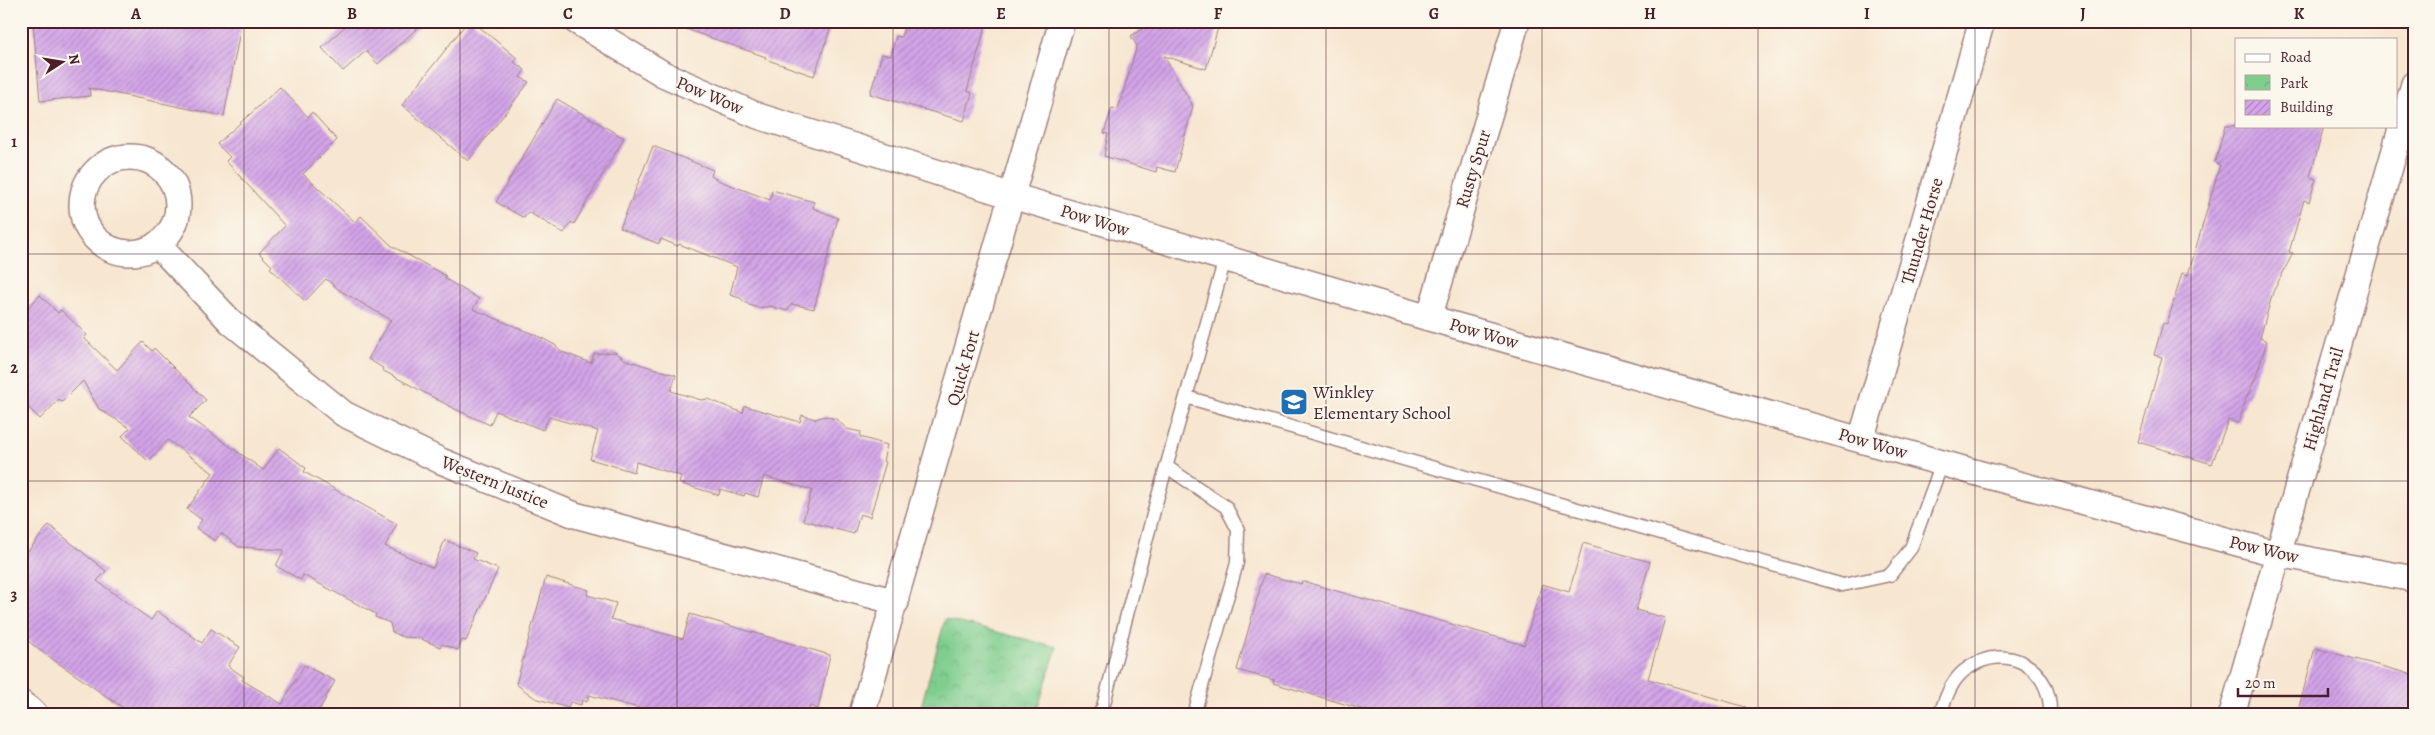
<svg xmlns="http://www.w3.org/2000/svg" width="2435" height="735" viewBox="0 0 2435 735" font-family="Alegreya,serif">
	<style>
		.park { fill: url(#park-crowns); stroke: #64765c }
		.building { fill: url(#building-hatch) }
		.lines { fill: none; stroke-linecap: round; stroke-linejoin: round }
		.service-casing { stroke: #a0827e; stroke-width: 15 }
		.minor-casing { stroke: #a0827e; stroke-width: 28 }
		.service { stroke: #fff; stroke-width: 12 }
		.minor { stroke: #fff; stroke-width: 25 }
		.grid { fill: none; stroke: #4a1f2b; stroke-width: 1; stroke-opacity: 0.55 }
		.labels { text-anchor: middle; stroke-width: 4; stroke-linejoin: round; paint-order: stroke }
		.street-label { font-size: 18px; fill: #4a1f2b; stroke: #fbf7ec }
		.poi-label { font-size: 18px; fill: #4a1f2b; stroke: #fbf7ec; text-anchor: start }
		.neatline { fill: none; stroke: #4a1f2b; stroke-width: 2 }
		.grid-label { font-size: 16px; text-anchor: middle; font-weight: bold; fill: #4a1f2b }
	</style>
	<defs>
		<pattern id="park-crowns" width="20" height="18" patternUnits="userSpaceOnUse" patternTransform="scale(1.25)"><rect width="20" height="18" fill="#7fce8e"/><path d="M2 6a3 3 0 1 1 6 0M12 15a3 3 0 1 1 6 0" fill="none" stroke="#6fb07b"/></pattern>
		<pattern id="building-hatch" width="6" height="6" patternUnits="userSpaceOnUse" patternTransform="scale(1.25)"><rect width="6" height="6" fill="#d3a4e9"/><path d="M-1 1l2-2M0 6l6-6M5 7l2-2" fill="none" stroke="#ad85bd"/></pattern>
	</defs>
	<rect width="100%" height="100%" fill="#fbf7ec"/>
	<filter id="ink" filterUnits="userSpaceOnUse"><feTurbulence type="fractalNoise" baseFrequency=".02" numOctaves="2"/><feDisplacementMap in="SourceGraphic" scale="10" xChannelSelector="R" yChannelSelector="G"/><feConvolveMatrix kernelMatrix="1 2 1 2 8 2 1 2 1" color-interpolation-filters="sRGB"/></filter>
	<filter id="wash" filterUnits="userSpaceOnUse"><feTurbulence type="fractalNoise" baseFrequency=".0096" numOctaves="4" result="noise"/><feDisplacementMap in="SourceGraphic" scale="20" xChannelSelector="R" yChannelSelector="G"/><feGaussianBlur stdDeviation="1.12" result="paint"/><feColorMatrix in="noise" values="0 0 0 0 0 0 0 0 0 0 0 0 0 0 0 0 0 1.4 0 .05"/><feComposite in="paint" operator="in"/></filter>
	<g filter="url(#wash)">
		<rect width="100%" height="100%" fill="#f7e6d0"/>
		<path class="park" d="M945,619l112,28 -21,67h-117z"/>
		<g id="blocks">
			<path class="building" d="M33,21h189l19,4 -17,91 -135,-28 1,8 -50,5z
				M351,21h74l-47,43 -12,-13 -23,20 -21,-23z
				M468,21h4l45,37 -3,4 11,8 -5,7 9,5 -61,79 -66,-56z
				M675,21h158l-19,55 -49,-17 1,-2 -92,-32z
				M906,21h81l-20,70 5,2 -8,28 -94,-27 12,-40 9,2 5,-20 5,1z
				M1144,21l1,3 1,-3h74l-14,48 -42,-13 29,50 -18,66 -18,-5 -1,5 -52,-16 4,-22 -4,-1 8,-25 6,1 19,-63 -6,-10 11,-7z
				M280,87l28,30 4,-5 25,28 -34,34 52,48 6,-6 31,30 54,30 -2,2 35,21 -6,10 65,27 17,9 7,7 29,11 3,-9 21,-2 11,8 50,15 -5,16 30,9 7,-1 35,14 2,-7 55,16 2,-7 13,4 10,-3 11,3 11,10 14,3 -1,5 27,8 -4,16 3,1 -16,55 -10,-3 -6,20 -51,-14 9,-30 -48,-14 -6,21 -13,-4 -1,3 -24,-7 -1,6 -40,-12 2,-7 -45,-14 -2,10 -44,-13 8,-28 -49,-14 -6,13 -47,-19 -6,14 -33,-15 -75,-40 1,-2 -15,-9 23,-39 -52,-30 -13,-11 -21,22 -35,-33 2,-2 -13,-13 26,-27 -59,-65 4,-4 -13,-13z
				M557,99l67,39 -50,86 -3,-2 -7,11 -36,-21 -4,6 -28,-16z
				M2225,126h99l-14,51 6,2 -7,23 -5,-2 -15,52 4,1 -20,39 -13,46 7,3 -11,36 -10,22 -7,24 -11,-3 -16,44 -74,-22 24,-85 -8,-2 9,-32 4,1 15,-51 6,2 32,-110 -5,-2z
				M653,146l60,24 -2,6 9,5 50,19 2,-10 42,12 -1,6 25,10 -24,91 -22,-5 -5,7 -17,-5 -11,2 -10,-3 -9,-7 -10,-3 7,-28 -58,-23 -1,2 -17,-7 -2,5 -39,-16z
				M40,295l18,18 3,-3 26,25 -3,3 33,32 26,-28 9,9 2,-3 52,52 -17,17 74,53 16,-22 27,20 -2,4 93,52 -12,22 48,22 12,-28 31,13 -3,6 25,10 -32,72 -4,-1 -4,10 -16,-6 -2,3 -21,-9 -16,-1 -11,-5 -2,-9 -15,-6 1,-3 -73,-39 -2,5 -25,-14 8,-16 -45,-3 -18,-14 -6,8 -19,-13 6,-8 -15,-11 26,-36 -45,-33 -20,21 -26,-25 8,-8 -31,-19 -16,-28 -21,21 -3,-3 -19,20 -19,-19v-85z
				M49,525l57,46 -9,10 54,39 6,-9 45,32 9,-14 29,18 -12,19 16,11 -2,3 40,24 22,-39 31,16 -18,33h-185l-94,-65 -17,-14v-75z
				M1583,543l67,19 -14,48 29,8 -17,61 98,28 -1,7h-367l-105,-31 1,-3 -37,-10 27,-96 37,10 1,-3 222,64 18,-61 27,8z
				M546,577l43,13 -2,5 29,8 -5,16 72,20 7,-25 140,41 -12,54 -8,-3 -2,8h-167l2,-5 -54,-14 -2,7 -5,-2 -1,5 -11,-3 -2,6 -33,-10 -19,-14z
				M2315,648l99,27v39h-117z"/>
		</g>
	</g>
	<g filter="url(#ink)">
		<use href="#blocks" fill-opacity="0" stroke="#a0827e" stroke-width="1"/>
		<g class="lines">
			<defs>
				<path id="service" d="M1186,397l657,188 47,-10 21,-27 31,-85
					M1167,467l59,40 12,23 -1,33 -43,151
					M1099,714l4,-7 53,-204 69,-244
					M1940,714c6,-17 12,-36 28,-46 39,-26 84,-1 82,46"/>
				<path id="minor" d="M576,21l87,53 95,42 254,80 417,122 552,156 297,80 136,25
					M82 205a48 48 0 1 1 96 0a48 48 0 1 1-96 0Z
					M157,244l74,78 113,92 97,47 134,54 321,87
					M1429,318l88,-297
					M1861,440l121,-419
					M21,703l14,11
					M862,714l200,-693
					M2232,714l182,-630"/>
			</defs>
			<use href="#service" class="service-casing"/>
			<use href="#minor" class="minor-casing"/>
			<use href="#service" class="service"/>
			<use href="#minor" class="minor"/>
		</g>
	</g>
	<path class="grid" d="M244,21v693M460,21v693M677,21v693M893,21v693M1109,21v693M1326,21v693M1542,21v693M1758,21v693M1975,21v693M2191,21v693M21,254h2393M21,481h2393"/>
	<defs>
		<symbol id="school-square" viewBox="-11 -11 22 22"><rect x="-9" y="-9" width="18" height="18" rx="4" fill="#1f6fb2" stroke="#fbf7ec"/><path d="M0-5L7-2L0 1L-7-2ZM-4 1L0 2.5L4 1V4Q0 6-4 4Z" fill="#fff"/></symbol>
	</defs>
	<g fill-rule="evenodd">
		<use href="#school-square" x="1278" y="386" width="32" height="32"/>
	</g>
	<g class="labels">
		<g class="street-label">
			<text transform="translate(710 95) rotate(23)" y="6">Pow Wow</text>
			<text transform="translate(1473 169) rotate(-73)" y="6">Rusty Spur</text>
			<text transform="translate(1095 220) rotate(17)" y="6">Pow Wow</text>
			<text transform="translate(1922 231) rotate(-74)" y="6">Thunder Horse</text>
			<text transform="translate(1484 333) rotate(16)" y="6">Pow Wow</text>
			<text transform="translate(963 368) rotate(-74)" y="6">Quick Fort</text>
			<text transform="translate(2323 399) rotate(-74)" y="6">Highland Trail</text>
			<text transform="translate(1873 443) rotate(16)" y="6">Pow Wow</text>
			<text transform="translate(495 482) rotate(22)" y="6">Western Justice</text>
			<text transform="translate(2264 549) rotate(13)" y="6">Pow Wow</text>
		</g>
		<g class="poi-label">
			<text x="1313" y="398">Winkley<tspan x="1313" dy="21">Elementary School</tspan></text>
		</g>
	</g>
	<rect width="2435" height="735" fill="none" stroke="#fbf7ec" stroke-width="55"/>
	<rect x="2235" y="38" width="162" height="90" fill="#fbf7ec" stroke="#b4a19f"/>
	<rect x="2245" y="54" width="25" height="8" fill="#ffffff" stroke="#b4a19f"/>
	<text x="2280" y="62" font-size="15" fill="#4a1f2b">Road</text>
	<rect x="2245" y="75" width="25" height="15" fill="url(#park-crowns)" stroke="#b4a19f"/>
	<text x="2280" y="88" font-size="15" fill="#4a1f2b">Park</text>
	<rect x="2245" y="100" width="25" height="15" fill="url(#building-hatch)" stroke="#b4a19f"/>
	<text x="2280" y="112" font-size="15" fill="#4a1f2b">Building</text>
	<g transform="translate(62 62) rotate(78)" stroke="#fbf7ec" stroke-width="4" paint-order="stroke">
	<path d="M0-4L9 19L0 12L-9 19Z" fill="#4a1f2b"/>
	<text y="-8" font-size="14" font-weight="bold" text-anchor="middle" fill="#4a1f2b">N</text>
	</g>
	<path d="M2238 688v8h90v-8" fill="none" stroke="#4a1f2b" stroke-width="2.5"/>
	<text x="2245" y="688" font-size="15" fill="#4a1f2b" stroke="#fbf7ec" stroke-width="4" paint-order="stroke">20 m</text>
	<rect x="28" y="28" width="2380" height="680" class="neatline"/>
	<g class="grid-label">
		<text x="136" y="19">A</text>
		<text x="352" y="19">B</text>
		<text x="568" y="19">C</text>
		<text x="785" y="19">D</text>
		<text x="1001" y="19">E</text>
		<text x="1218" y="19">F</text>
		<text x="1434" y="19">G</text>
		<text x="1650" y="19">H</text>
		<text x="1867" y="19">I</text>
		<text x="2083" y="19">J</text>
		<text x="2299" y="19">K</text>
		<text x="14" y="147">1</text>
		<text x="14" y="373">2</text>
		<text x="14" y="600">3</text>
	</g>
</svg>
